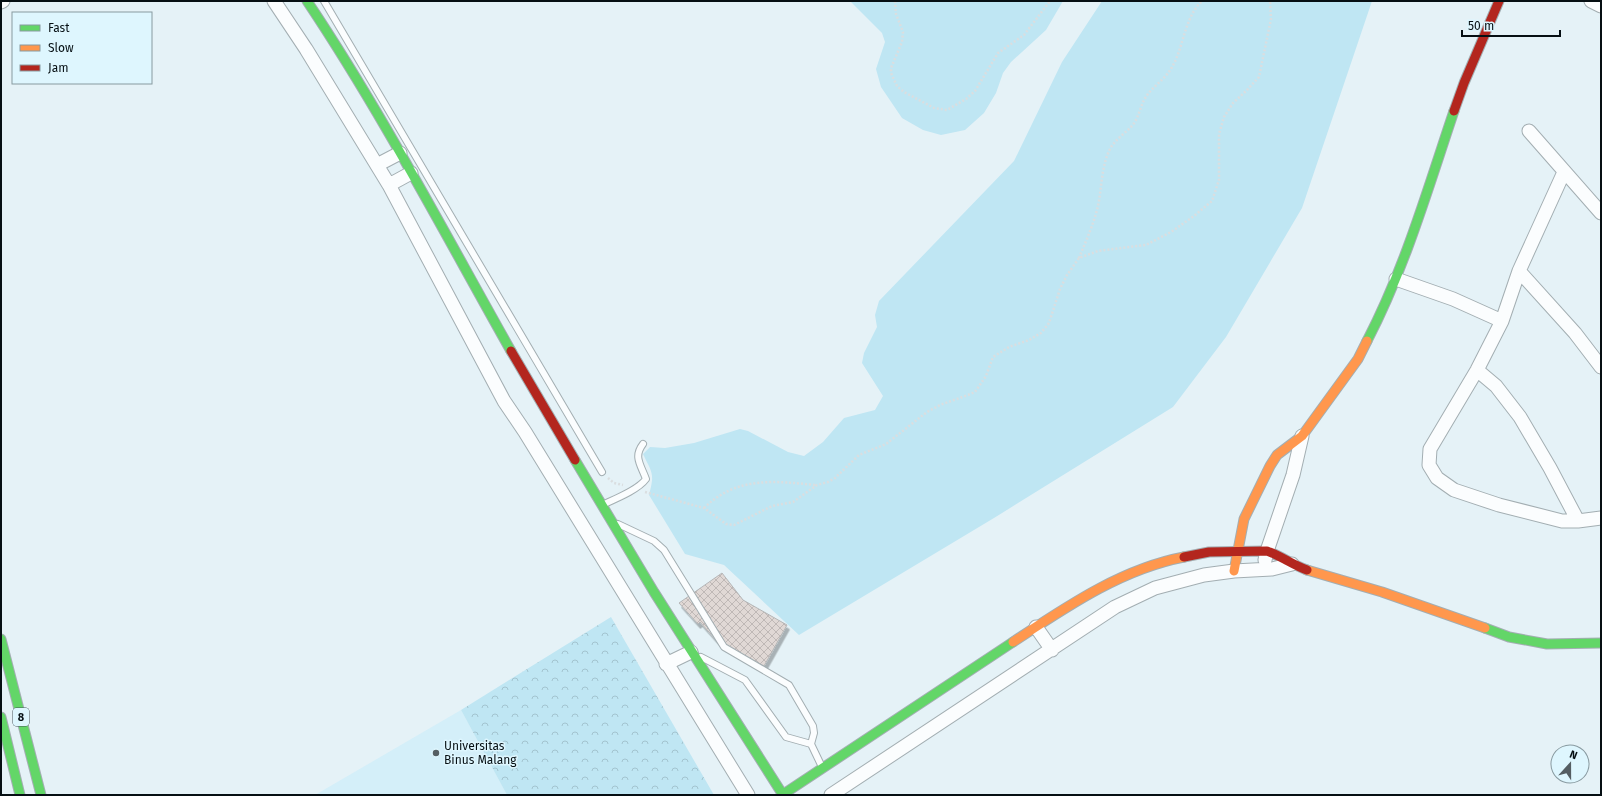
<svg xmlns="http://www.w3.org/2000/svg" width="1602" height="796" viewBox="0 0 1602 796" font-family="'Fira Sans',sans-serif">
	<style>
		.built { fill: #d4eff9 }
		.green { fill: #bfe6f3 }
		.forest { fill: url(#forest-crowns) }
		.building { fill: url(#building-cross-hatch); stroke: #b5b6b7; filter: url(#shadow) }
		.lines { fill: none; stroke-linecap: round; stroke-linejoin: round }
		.lane-casing { stroke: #a3aeb2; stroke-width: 8 }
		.street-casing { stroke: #a3aeb2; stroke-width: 15 }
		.fast-casing { stroke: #a3aeb2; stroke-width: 11 }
		.slow-casing { stroke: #a3aeb2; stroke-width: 11 }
		.jam-casing { stroke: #a3aeb2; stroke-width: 11 }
		.path { stroke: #dadee0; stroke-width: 2.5; stroke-dasharray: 2 2; stroke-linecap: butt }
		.lane { stroke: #fbfdfe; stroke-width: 6 }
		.street { stroke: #fbfdfe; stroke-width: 13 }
		.fast { stroke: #63d668; stroke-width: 9 }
		.slow { stroke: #ff974d; stroke-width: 9 }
		.jam { stroke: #b3261e; stroke-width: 9 }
		.poi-dot { fill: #545e63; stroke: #def6fe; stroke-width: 1.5 }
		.labels { text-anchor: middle; stroke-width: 3; stroke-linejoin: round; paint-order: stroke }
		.shield { fill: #def6fe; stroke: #47545a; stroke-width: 1 }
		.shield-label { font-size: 11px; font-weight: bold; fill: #060f13 }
		.poi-label { font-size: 12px; fill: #060f13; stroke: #def6fe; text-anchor: start }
	</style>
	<defs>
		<pattern id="forest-crowns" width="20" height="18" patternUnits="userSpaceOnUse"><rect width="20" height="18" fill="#bfe6f3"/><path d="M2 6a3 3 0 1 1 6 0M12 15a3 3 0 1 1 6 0" fill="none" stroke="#a3c4cf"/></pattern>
		<pattern id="building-cross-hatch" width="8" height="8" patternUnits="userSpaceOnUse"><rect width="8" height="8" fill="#e0d8d5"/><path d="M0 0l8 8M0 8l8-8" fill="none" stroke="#bfb8b6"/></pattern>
		<filter id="shadow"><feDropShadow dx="2.5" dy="4.5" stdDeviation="0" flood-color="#0004"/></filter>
	</defs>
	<rect width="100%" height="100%" fill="#e5f2f7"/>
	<path class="built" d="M461,710l46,85h-192z"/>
	<path class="green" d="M850,1h213l-17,29 -35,32 -8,11 -7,20 -12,20 -19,17 -24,5 -18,-5 -21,-12 -21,-31 -5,-18 9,-27 -3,-9z
		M1102,1h270l-70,207 -76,129 -53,70 -179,111 -195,117 -75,-70 -39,-11 -36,-59c6,-22 3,-22 -6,-41l7,-7 15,1 29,-5 46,-14 8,2 40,21 16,4 19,-14 21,-24 31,-8 8,-14 -21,-33 2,-10 13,-26 -2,-12 4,-14 135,-140 48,-99z"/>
	<path class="forest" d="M611,617l103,178h-207l-46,-85z"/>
	<path class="building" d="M722,573l21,27 44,25 -23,41 -47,-25 -17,-19 -2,2 -19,-21z"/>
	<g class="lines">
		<defs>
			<path id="lane" d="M324,1l278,471
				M602,505c13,-6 36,-15 44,-26 -5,-14 -13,-22 -3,-35
				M618,524l36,17 10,9 60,97 65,38 24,41 1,7 -3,11 11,23
				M701,657l44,23 41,57 25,7"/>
			<path id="street" d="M274,1l32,48 83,136 115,216 21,31 223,363
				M1591,1l10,5
				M1,2l2,-1
				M1529,131l72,82
				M377,165l23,-12
				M1564,172l-45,99 -17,50 -25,49 -47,79 -1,16 8,13 17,12 45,15 63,16h16l23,-3
				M389,185l22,-12
				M1519,271l56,62 26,34
				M1396,279l57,20 49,22
				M1477,370l19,16 24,31 30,51 28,53
				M1265,560l2,-9 26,-76 9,-39
				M1036,627l16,23
				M666,664l25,-12
				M831,795l284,-188 40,-19 49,-13 30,-4 38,-2 20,-5"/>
			<path id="fast" d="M307,1c75,112 138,233 204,350
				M1367,341c38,-73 61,-153 87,-230
				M575,460l79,132 129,203
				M1485,628l24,9 38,7 54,-1
				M1,639l40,156
				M1,717l19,78
				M782,795l231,-153"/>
			<path id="slow" d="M1307,570l75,22 103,36
				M1234,571l10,-52 26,-53 7,-11 25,-19 56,-77 9,-18
				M1013,642c53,-35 108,-73 171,-85"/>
			<path id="jam" d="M1454,111l10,-28 35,-82
				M511,351l64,109
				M1184,557l25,-5 58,-1c14,5 26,14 40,19"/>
		</defs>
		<use href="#lane" class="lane-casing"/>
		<use href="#street" class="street-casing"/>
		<use href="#fast" class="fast-casing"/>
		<use href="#slow" class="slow-casing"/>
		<use href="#jam" class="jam-casing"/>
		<path class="path" d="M895,1l1,13 7,18 -1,10 -11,26v5l3,7 3,6 7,6 30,16 13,2 19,-11 9,-8 23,-38 26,-18 26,-34
			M1079,258c7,-17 15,-35 19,-52 4,-19 3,-39 12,-57 5,-9 14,-15 21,-22 7,-7 9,-19 13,-27 7,-13 21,-20 28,-33 12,-20 12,-49 30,-66
			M608,478l6,5 9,2
			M645,492l59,16 22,16 8,1 38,-19 21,-4 24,-17 11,-3 7,-4 24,-23 27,-11 41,-32 13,-7 28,-10 7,-3 11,-16 7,-19 16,-10 20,-7 12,-7 8,-10 11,-34 7,-14 12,-17 19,-7 48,-6 25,-13 23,-16 18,-15 7,-21v-46l5,-17 9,-14 13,-12 13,-14 12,-58 -1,-18
			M704,508c33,-32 70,-27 112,-23"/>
		<use href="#lane" class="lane"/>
		<use href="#street" class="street"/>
		<use href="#fast" class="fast"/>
		<use href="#slow" class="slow"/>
		<use href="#jam" class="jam"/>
	</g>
	<circle class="poi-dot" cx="436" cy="753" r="4"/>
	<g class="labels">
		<rect class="shield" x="13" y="708" width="16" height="18" rx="3"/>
		<g class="shield-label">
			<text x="21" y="721">8</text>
		</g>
		<g class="poi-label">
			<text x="444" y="750">Universitas<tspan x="444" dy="14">Binus Malang</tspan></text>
		</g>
	</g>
	<rect width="1602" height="796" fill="none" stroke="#060f13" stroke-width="4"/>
	<rect x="12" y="12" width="140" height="72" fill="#def6fe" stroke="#889aa0"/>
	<rect x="20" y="25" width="20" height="6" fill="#63d668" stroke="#889aa0"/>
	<text x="48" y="32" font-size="12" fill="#060f13">Fast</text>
	<rect x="20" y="45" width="20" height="6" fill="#ff974d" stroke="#889aa0"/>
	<text x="48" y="52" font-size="12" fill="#060f13">Slow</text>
	<rect x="20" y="65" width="20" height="6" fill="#b3261e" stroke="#889aa0"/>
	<text x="48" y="72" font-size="12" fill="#060f13">Jam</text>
	<g transform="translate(1570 764) rotate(21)"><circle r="19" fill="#def6fe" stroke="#889aa0"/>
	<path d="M0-3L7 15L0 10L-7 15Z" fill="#545e63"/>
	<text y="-6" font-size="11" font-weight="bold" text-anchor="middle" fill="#060f13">N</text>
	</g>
	<path d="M1462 30v6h98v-6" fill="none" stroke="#060f13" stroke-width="2"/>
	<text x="1468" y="30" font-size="12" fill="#060f13" stroke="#def6fe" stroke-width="3" paint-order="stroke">50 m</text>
</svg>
